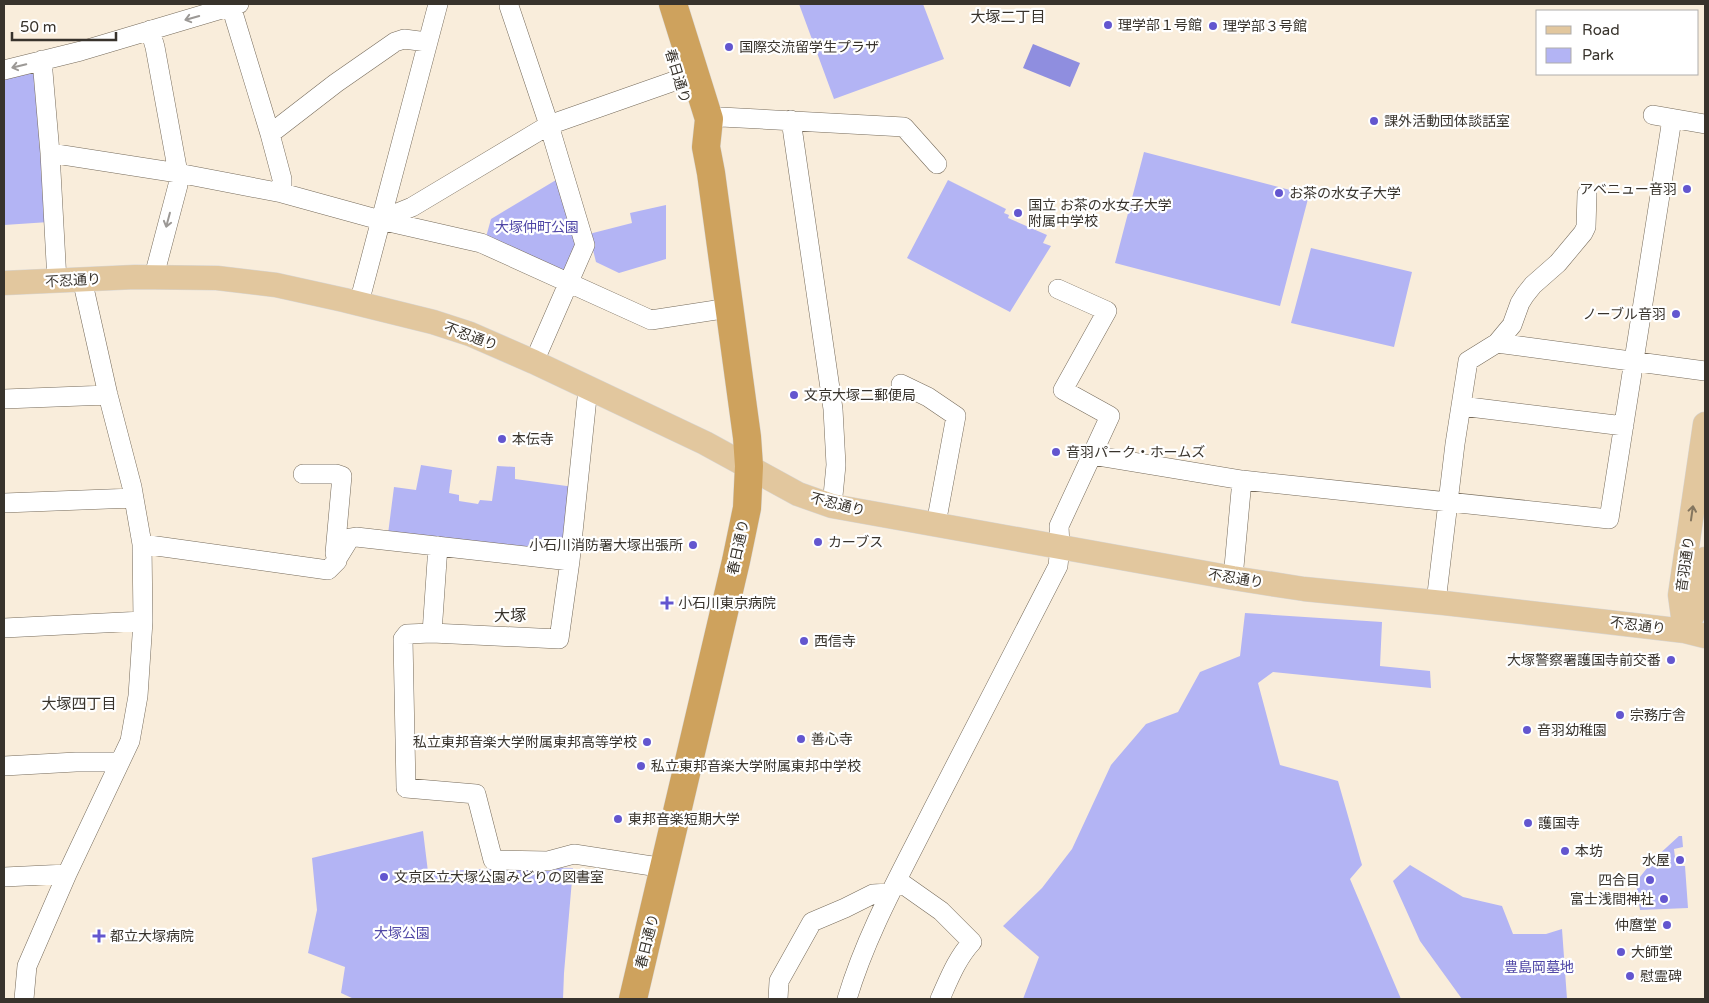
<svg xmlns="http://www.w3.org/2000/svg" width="1709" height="1003" viewBox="0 0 1709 1003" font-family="'Varela Round','Noto Sans JP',sans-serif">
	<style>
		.green { fill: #b3b4f4 }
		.water { fill: #8f8edf }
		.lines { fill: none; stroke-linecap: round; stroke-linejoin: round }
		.minor-casing { stroke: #766b5b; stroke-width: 20 }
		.major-casing { stroke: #d7d6d5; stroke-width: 25 }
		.highway-casing { stroke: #d7d6d5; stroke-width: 29 }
		.minor { stroke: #fff; stroke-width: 19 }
		.major { stroke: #e2c79e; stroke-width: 24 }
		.highway { stroke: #cea25d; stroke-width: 28 }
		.oneway { stroke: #9c9996 }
		.oneway2 { stroke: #84765f }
		.poi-dot { fill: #6356cf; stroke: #fff; stroke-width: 2 }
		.labels { text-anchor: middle; stroke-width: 4.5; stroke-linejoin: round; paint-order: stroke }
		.poi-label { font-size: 14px; fill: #38332c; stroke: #fff; text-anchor: start }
		.street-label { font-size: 14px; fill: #38332c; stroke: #fff }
		.park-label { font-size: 14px; fill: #4f46a6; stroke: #fff }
		.neighbourhood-label { font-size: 15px; fill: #38332c; stroke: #fff }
		.quarter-label { font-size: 16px; fill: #38332c; stroke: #fff }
	</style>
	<rect width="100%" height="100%" fill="#f9eddb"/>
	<path class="green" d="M799,4h124l21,55 -110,40z
		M32,71l6,4 11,147 -45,3v-147z
		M1144,152l165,43 -29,111 -165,-43z
		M556,180l20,63 -13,30 -77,-36 5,-18z
		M948,180l58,29 -2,4 5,2 -1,3 39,17 -4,8 8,3 -41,66 -103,-54z
		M666,205v54l-47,14 -23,-11 -7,-28 43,-11 -2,-10z
		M1311,248l101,24 -18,75 -103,-24z
		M421,465l31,5 -3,23 10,2v6l19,3 2,-4 12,1 5,-35 18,1v12l59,8 -8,66 -178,-19 6,-47 22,3z
		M1245,613l137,9 -2,44 50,5 1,17 -158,-16 -15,11 22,82 58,16 24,84 -12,14 51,120h-378l16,-42 -36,-31 39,-38 30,-39 39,-84 35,-41 32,-12 22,-40 40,-16z
		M423,831l5,41 89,-5 56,1 -9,105 -1,26h-209l-13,-6 4,-26 -37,-14 9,-43 -5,-52z
		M1679,836h3l1,11 -9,2 2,17h9l3,42 -48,2 -4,-28 19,-24z
		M1410,865l53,32 39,9 11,28h33l16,-5 5,70h-105l-42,-58 -27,-60z"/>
	<path class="water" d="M1033,44l47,19 -10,24 -47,-19z"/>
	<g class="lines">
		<defs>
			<path id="minor" d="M231,6l39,128 12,45v14
				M509,6l40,119 36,120 -51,117
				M150,30l5,17 23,126v12l-24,91
				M42,60l8,93 7,128
				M4,70l77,-19 158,-47
				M1653,115l52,9
				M709,119l12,-2 183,10 33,37
				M791,120l42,289 3,56 -4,41
				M270,134l66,-51 59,-41 9,-3 23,3
				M50,153l128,20 104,20 98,27 101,23 170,77 78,-12
				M380,220l32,-13 137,-82 131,-46
				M359,303l79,-299
				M1497,343l208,28
				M901,384l27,13 28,19 -20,108
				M588,388l-18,173 -11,78 -127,-6 -25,1 -4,5 3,149 70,6 17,66 55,1 26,-7 91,14
				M4,399l104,-4
				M1461,406l163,20
				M1091,455l151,25 367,39 63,-400
				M4,503l130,-5
				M142,544l186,26 9,-9 -2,-8 7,-77 -6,-2h-33
				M337,559l13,-21 6,-1 214,24
				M1233,578l9,-98
				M1436,602l19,-158 13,-83 29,-18 15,-18 8,-22 5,-8 8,-10 25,-22 25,-30 3,-6 1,-33
				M4,628l139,-7
				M432,633l6,-87
				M4,766l72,-4h38l4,3
				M4,877l63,-3
				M897,880l44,31 31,31c-15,16 -23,37 -32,57
				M24,999l3,-33 40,-92 63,-133 8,-45 5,-75 -1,-77 -10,-57 -24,-92 -26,-116
				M778,999l1,-18 33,-59 33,-14 28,-14 16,-1
				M847,999c20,-67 55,-128 86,-190 42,-81 84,-162 125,-243l2,-20 -1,-20 51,-110 -47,-26 44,-79 -49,-22"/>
			<path id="major" d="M4,283l131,-6 82,1 59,7 68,15 89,22 37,12 64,28 171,81 93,51 34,12 401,72 71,11 140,14 241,28 20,5
				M1685,631l-5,-36 25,-171
				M1685,631l13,-27 7,-45"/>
			<path id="highway" d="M633,999l103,-438 11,-53 2,-42 -2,-29 -36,-264 -5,-26 3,-28 -36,-115"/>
		</defs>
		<use href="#minor" class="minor-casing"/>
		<use href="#major" class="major-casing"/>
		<use href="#highway" class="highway-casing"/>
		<use href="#minor" class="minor"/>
		<use href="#major" class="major"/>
		<use href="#highway" class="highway"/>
	</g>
	<defs><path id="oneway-shaft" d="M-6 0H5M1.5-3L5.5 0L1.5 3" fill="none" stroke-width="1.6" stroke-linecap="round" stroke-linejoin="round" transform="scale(1.25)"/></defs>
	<g class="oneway">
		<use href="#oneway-shaft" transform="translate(192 18) rotate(164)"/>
		<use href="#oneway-shaft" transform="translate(19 66) rotate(166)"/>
		<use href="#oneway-shaft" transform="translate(168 220) rotate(105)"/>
	</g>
	<use class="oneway2" href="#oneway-shaft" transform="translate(1692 513) rotate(-82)"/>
	<g class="poi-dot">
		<circle cx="1108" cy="25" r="5"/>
		<circle cx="1213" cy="26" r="5"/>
		<circle cx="729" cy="47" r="5"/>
		<circle cx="1374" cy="121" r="5"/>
		<circle cx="1687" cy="189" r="5"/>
		<circle cx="1279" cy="193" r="5"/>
		<circle cx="1018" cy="213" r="5"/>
		<circle cx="1676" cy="314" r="5"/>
		<circle cx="794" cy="395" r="5"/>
		<circle cx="502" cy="439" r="5"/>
		<circle cx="1056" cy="452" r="5"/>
		<circle cx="818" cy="542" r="5"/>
		<circle cx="693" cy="545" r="5"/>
		<path d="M664.5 595.5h5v5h5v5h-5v5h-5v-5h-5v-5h5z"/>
		<circle cx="804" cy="641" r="5"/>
		<circle cx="1671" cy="660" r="5"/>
		<circle cx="1620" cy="715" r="5"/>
		<circle cx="1527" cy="730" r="5"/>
		<circle cx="801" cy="739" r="5"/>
		<circle cx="647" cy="742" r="5"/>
		<circle cx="641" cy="766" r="5"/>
		<circle cx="618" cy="819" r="5"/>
		<circle cx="1528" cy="823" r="5"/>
		<circle cx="1565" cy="851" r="5"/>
		<circle cx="1680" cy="860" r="5"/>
		<circle cx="384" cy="877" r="5"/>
		<circle cx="1650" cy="880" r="5"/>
		<circle cx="1664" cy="899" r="5"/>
		<circle cx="1667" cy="925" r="5"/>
		<path d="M96.5 928.5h5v5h5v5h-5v5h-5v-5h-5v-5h5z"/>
		<circle cx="1621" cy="952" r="5"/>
		<circle cx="1630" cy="976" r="5"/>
	</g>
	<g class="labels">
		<g class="poi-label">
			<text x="1118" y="30">理学部１号館</text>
			<text x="1223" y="31">理学部３号館</text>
			<text x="739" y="52">国際交流留学生プラザ</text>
			<text x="1384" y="126">課外活動団体談話室</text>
			<text x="1677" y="194" text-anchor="end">アベニュー音羽</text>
			<text x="1289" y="198">お茶の水女子大学</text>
			<text x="1028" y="210">国立 お茶の水女子大学<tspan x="1028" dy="16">附属中学校</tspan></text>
			<text x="1666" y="319" text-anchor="end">ノーブル音羽</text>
			<text x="804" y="400">文京大塚二郵便局</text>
			<text x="512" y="444">本伝寺</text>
			<text x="1066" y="457">音羽パーク・ホームズ</text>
			<text x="828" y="547">カーブス</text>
			<text x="683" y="550" text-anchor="end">小石川消防署大塚出張所</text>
			<text x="678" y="608">小石川東京病院</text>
			<text x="814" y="646">西信寺</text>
			<text x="1661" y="665" text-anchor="end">大塚警察署護国寺前交番</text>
			<text x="1630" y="720">宗務庁舎</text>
			<text x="1537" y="735">音羽幼稚園</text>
			<text x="811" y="744">善心寺</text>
			<text x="637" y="747" text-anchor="end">私立東邦音楽大学附属東邦高等学校</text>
			<text x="651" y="771">私立東邦音楽大学附属東邦中学校</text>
			<text x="628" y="824">東邦音楽短期大学</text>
			<text x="1538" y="828">護国寺</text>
			<text x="1575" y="856">本坊</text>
			<text x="1670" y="865" text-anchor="end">水屋</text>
			<text x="394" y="882">文京区立大塚公園みどりの図書室</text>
			<text x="1640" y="885" text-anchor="end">四合目</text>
			<text x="1654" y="904" text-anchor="end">富士浅間神社</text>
			<text x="1657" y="930" text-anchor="end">仲麿堂</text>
			<text x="110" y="941">都立大塚病院</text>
			<text x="1631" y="957">大師堂</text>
			<text x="1640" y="981">慰霊碑</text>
		</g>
		<g class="street-label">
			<text transform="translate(678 76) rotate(73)" y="5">春日通り</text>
			<text transform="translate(73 280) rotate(-3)" y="5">不忍通り</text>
			<text transform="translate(471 336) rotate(20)" y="5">不忍通り</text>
			<text transform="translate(838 504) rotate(14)" y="5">不忍通り</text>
			<text transform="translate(738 547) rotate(-78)" y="5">春日通り</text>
			<text transform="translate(1685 564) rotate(-82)" y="5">音羽通り</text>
			<text transform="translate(1236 578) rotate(9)" y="5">不忍通り</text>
			<text transform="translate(1638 625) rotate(7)" y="5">不忍通り</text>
			<text transform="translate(647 941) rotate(-76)" y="5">春日通り</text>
		</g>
		<g class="park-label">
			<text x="537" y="232">大塚仲町公園</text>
			<text x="402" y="938">大塚公園</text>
			<text x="1539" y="972">豊島岡墓地</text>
		</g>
		<g class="neighbourhood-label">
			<text x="1008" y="22">大塚二丁目</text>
			<text x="79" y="709">大塚四丁目</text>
		</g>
		<g class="quarter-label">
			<text x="510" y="621">大塚</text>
		</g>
	</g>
	<rect width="1709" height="1003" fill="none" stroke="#38332c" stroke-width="10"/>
	<rect x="1536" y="10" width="162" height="65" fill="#ffffff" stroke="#afadab"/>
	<rect x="1546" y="26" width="25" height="8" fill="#e2c79e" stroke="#afadab"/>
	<text x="1582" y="35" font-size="15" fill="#38332c">Road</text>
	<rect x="1546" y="48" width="25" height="15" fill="#b3b4f4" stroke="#afadab"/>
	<text x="1582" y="60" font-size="15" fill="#38332c">Park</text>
	<path d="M12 32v8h104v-8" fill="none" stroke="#38332c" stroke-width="2.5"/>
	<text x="20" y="32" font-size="15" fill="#38332c" stroke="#ffffff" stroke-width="4" paint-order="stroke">50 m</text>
</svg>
